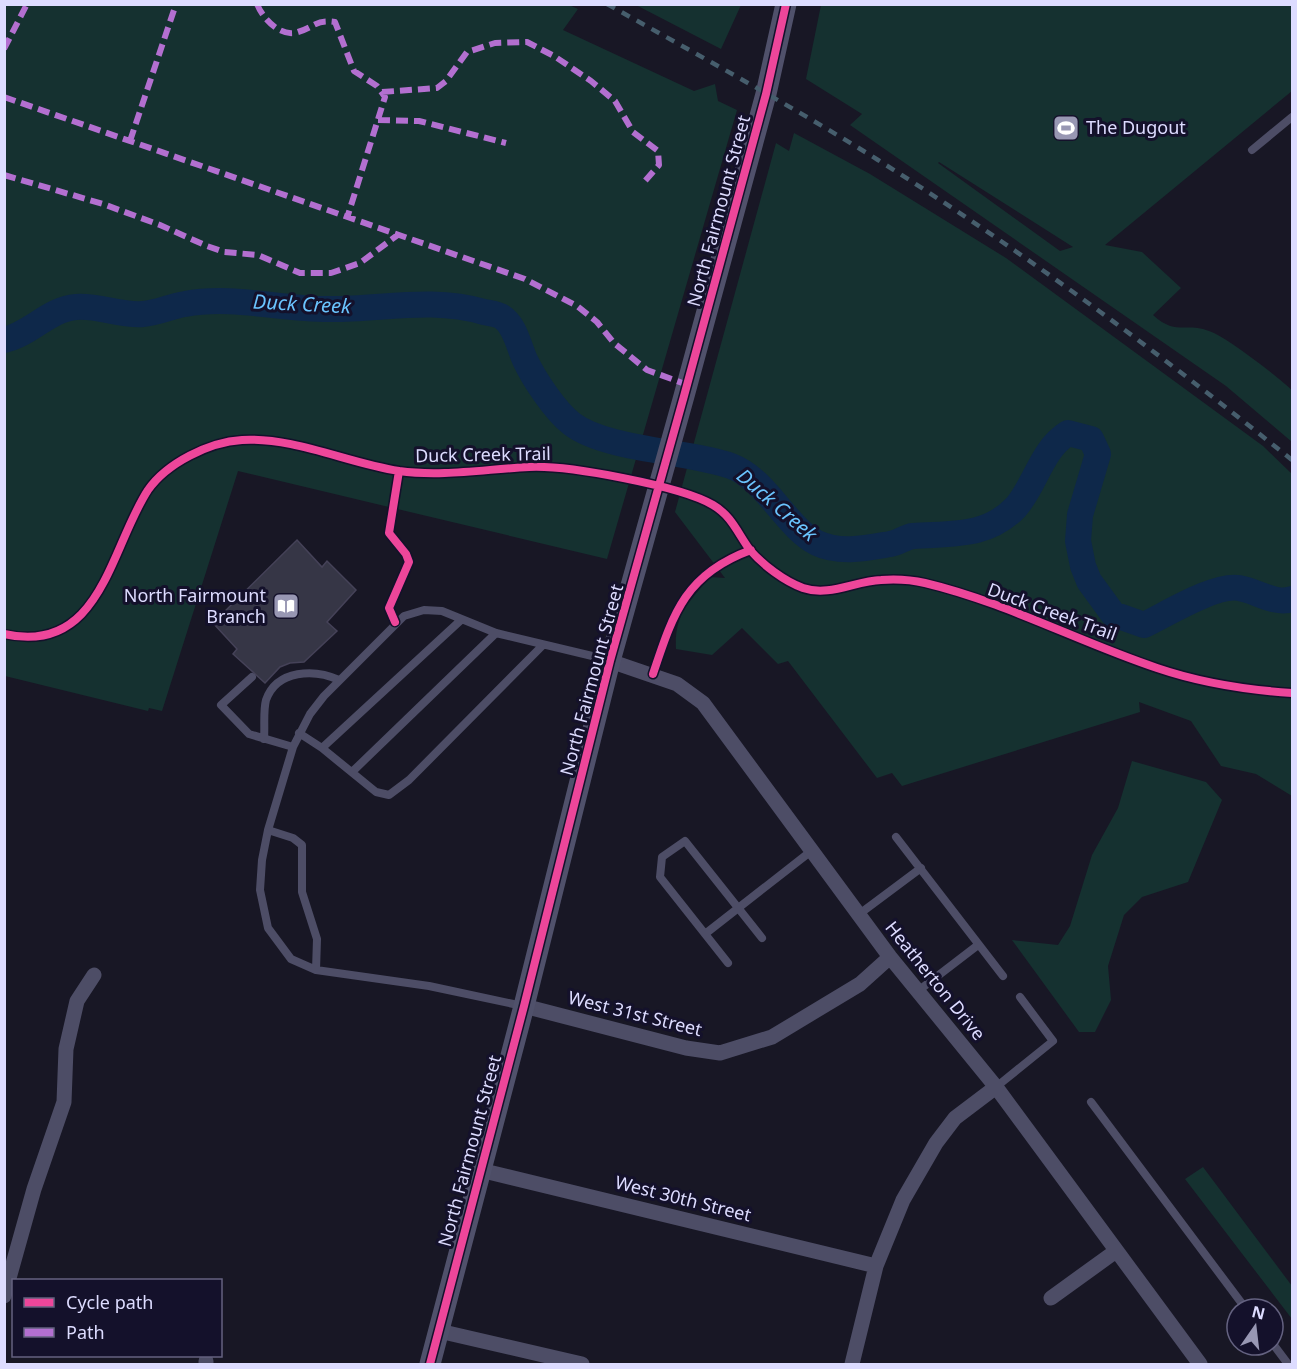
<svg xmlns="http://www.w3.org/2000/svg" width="1297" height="1369" viewBox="0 0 1297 1369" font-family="'Noto Sans',sans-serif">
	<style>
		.green { fill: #153130; fill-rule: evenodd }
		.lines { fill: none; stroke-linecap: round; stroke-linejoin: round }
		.river { stroke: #0e284a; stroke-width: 26 }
		.building { fill: #363646; stroke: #454258; stroke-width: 1.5 }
		.lane { stroke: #4d4d66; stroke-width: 8 }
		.street { stroke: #4d4d66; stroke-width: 15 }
		.secondary { stroke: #50516b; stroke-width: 21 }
		.rail { stroke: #465e6d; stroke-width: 4.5; stroke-dasharray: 9 8; stroke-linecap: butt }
		.quiet { stroke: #b36fd0; stroke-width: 6; stroke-dasharray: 12 6; stroke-linecap: butt }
		.cycleway-casing { stroke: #14112b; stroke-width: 11 }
		.cycleway { stroke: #ed469a; stroke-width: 8 }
		.labels { text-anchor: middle; stroke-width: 6; stroke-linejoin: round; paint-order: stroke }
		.poi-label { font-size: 18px; fill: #dddcff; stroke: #14112b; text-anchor: start }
		.street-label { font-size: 18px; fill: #dddcff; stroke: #14112b }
		.water-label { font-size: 20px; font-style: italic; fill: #6ac4fe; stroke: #14112b }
	</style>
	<rect width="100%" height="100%" fill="#181725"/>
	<path class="green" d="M4,5h565l9,4 -15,21 131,61 21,-7 3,17 19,9 -130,449 -369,-88 -76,240 -13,-3 -1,3 -143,-35z
		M636,5h105l-20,44z
		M821,5h471v86l-187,154 37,7 39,36 -28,27c23,21 32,7 56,16 18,6 69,46 83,59v52l-66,-56 -376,-261 12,-11 -56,-35zM938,163l1,-1 134,85 -13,4z
		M794,133l76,41 136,84 257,188 29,28v322l-36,-22 -35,-8 -30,-45 -52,-19 1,10 -238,74 -10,-13 -15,5 -89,-117 -10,3 -36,-36 -30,27 -36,-6c-2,-34 13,-47 34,-72l15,1 -50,-66 101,-369 13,8z
		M1132,761l74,21 16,18 -34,82 -46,15 -18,18 -16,51 3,34 -16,32h-16l-67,-92 46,5 12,-19 22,-71 26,-47z
		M1203,1167l89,119v33l-107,-140z"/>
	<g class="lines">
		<path class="river" d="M4,340c27,-6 45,-31 72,-33 22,-2 45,9 67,7 15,-1 28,-8 42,-10 49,-9 98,6 147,5 52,0 101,-12 152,3 5,1 14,2 18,5 13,8 17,30 23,43 9,19 30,51 47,64 34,26 117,27 159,42 35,13 55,61 86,77 23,11 50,5 73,1 8,-1 15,-7 23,-8 37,-3 74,2 103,-29 20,-23 25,-57 52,-74l23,6 7,15 -18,61 -2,26 5,25 6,15 24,33 31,11c23,-11 71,-41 95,-37 18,3 36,17 53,11"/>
	</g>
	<path class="building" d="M297,540l25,27 5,-6 29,29 -29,32 10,9 -33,31 -14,1 -10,4 -15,16 -32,-29 4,-5 -24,-26z"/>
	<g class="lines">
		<path class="lane" d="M1252,150l40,-33
			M252,677l-31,28 28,29 44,13
			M299,733l23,15 139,-128
			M264,739c1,-12 -1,-28 2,-39 11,-31 49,-31 73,-20
			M322,748l54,44 13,3 20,-15 134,-135
			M352,772l144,-139
			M268,830l25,8 9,7v47l15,47 -1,31
			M896,837l107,139
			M858,915l63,-47
			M705,934l105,-82
			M728,963l-68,-86 2,-20 23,-16 77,97
			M918,991l60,-46
			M523,1006l-94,-20 -113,-16 -25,-11 -23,-31 -8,-38 2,-30 6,-30 25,-83 17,-33 14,-18 80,-80 20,-6 18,1 54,22 113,27
			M996,1087l57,-46 -33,-44
			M1091,1102l155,207
			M1273,1344l15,20"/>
		<path class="street" d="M610,661l67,23 26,19 187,254 106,130 204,277
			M524,1006l162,42 34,5 52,-16 88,-53 30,-27
			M480,1170l396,96
			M4,1296l30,-107 30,-87 2,-53 11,-48 17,-26
			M1051,1298l65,-47
			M439,1331l143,33
			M206,1364v-3
			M852,1364l24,-98 27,-66 33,-57 19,-25 41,-31"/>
		<path class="secondary" d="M430,1364l94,-358 86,-345 74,-265 82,-302 20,-90"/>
		<path class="rail" d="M607,4c91,51 183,101 271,156 145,91 281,193 414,300"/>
		<path class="quiet" d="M257,4c6,15 24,34 41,28 17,-5 18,-13 37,-10l19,49 23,15 8,11 -37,118
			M4,49l23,-45
			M382,92l55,-4 9,-7 21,-29 28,-9 32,-1 27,14 37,25 24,20 18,31 25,19 1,14 -14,16
			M4,97l521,182 52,27 20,16 17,21 33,27 41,15
			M378,120l41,1 87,22
			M130,141l46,-137
			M4,175l99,29 57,21 47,21 17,6 34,3 42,18h31l29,-10 39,-29"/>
		<defs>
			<path id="cycleway" d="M395,622l-6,-14 20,-46 -3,-8 -17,-21 10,-62
				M4,634c97,22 106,-86 144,-144 19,-27 61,-48 94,-50 53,-3 105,23 157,31 43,6 87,-2 130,-4 39,-2 152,19 184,38 19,11 25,29 37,45 13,15 34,31 53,38 26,9 52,-7 78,-8 14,-1 31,0 44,3 80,19 154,59 232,85 44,15 90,22 135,25
				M653,674c20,-60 32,-100 98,-124
				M430,1364l94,-358 86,-345 74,-265 82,-302 20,-90"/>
		</defs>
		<use href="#cycleway" class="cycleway-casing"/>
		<use href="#cycleway" class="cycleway"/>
	</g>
	<defs>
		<symbol id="stadium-square" viewBox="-11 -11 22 22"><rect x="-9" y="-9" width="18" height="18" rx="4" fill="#9897b3" stroke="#14112b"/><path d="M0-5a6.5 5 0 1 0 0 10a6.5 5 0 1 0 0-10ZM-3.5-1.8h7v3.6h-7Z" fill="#fff"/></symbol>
		<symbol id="library-square" viewBox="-11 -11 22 22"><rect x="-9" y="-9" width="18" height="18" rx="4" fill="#9897b3" stroke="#14112b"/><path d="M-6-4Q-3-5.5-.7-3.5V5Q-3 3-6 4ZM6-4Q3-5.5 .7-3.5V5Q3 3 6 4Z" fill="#fff"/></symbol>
	</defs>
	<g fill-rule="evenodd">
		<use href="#stadium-square" x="1051" y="113" width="30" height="30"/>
		<use href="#library-square" x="271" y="591" width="30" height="30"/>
	</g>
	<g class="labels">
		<g class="poi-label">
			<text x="1086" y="134">The Dugout</text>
			<text x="266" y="602" text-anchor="end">North Fairmount<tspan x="266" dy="21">Branch</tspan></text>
		</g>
		<g class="street-label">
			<text transform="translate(719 211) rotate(-75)" y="6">North Fairmount Street</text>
			<text transform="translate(483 455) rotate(-1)" y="6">Duck Creek Trail</text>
			<text transform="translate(1052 612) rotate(20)" y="6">Duck Creek Trail</text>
			<text transform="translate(592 680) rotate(-75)" y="6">North Fairmount Street</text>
			<text transform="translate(935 981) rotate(51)" y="6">Heatherton Drive</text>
			<text transform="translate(635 1014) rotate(14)" y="6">West 31st Street</text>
			<text transform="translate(470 1151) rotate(-75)" y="6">North Fairmount Street</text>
			<text transform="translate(683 1199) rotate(14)" y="6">West 30th Street</text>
		</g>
		<g class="water-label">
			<text transform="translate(302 304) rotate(3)" y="7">Duck Creek</text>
			<text transform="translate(777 505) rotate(41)" y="7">Duck Creek</text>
		</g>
	</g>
	<rect width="1297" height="1369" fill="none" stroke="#dddcff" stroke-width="12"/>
	<rect x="12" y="1279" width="210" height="78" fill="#14112b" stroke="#646280" stroke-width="1.5"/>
	<rect x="24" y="1298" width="30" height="9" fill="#ed469a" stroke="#646280" stroke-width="1.5"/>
	<text x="66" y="1309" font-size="18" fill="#dddcff">Cycle path</text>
	<rect x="24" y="1328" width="30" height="9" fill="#b36fd0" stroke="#646280" stroke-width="1.5"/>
	<text x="66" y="1339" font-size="18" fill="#dddcff">Path</text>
	<g transform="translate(1255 1327) rotate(14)"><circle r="28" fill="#14112b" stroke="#646280" stroke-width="1.5"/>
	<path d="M0-4.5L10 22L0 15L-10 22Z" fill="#9897b3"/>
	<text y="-9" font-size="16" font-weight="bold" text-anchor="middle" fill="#dddcff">N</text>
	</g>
</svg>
